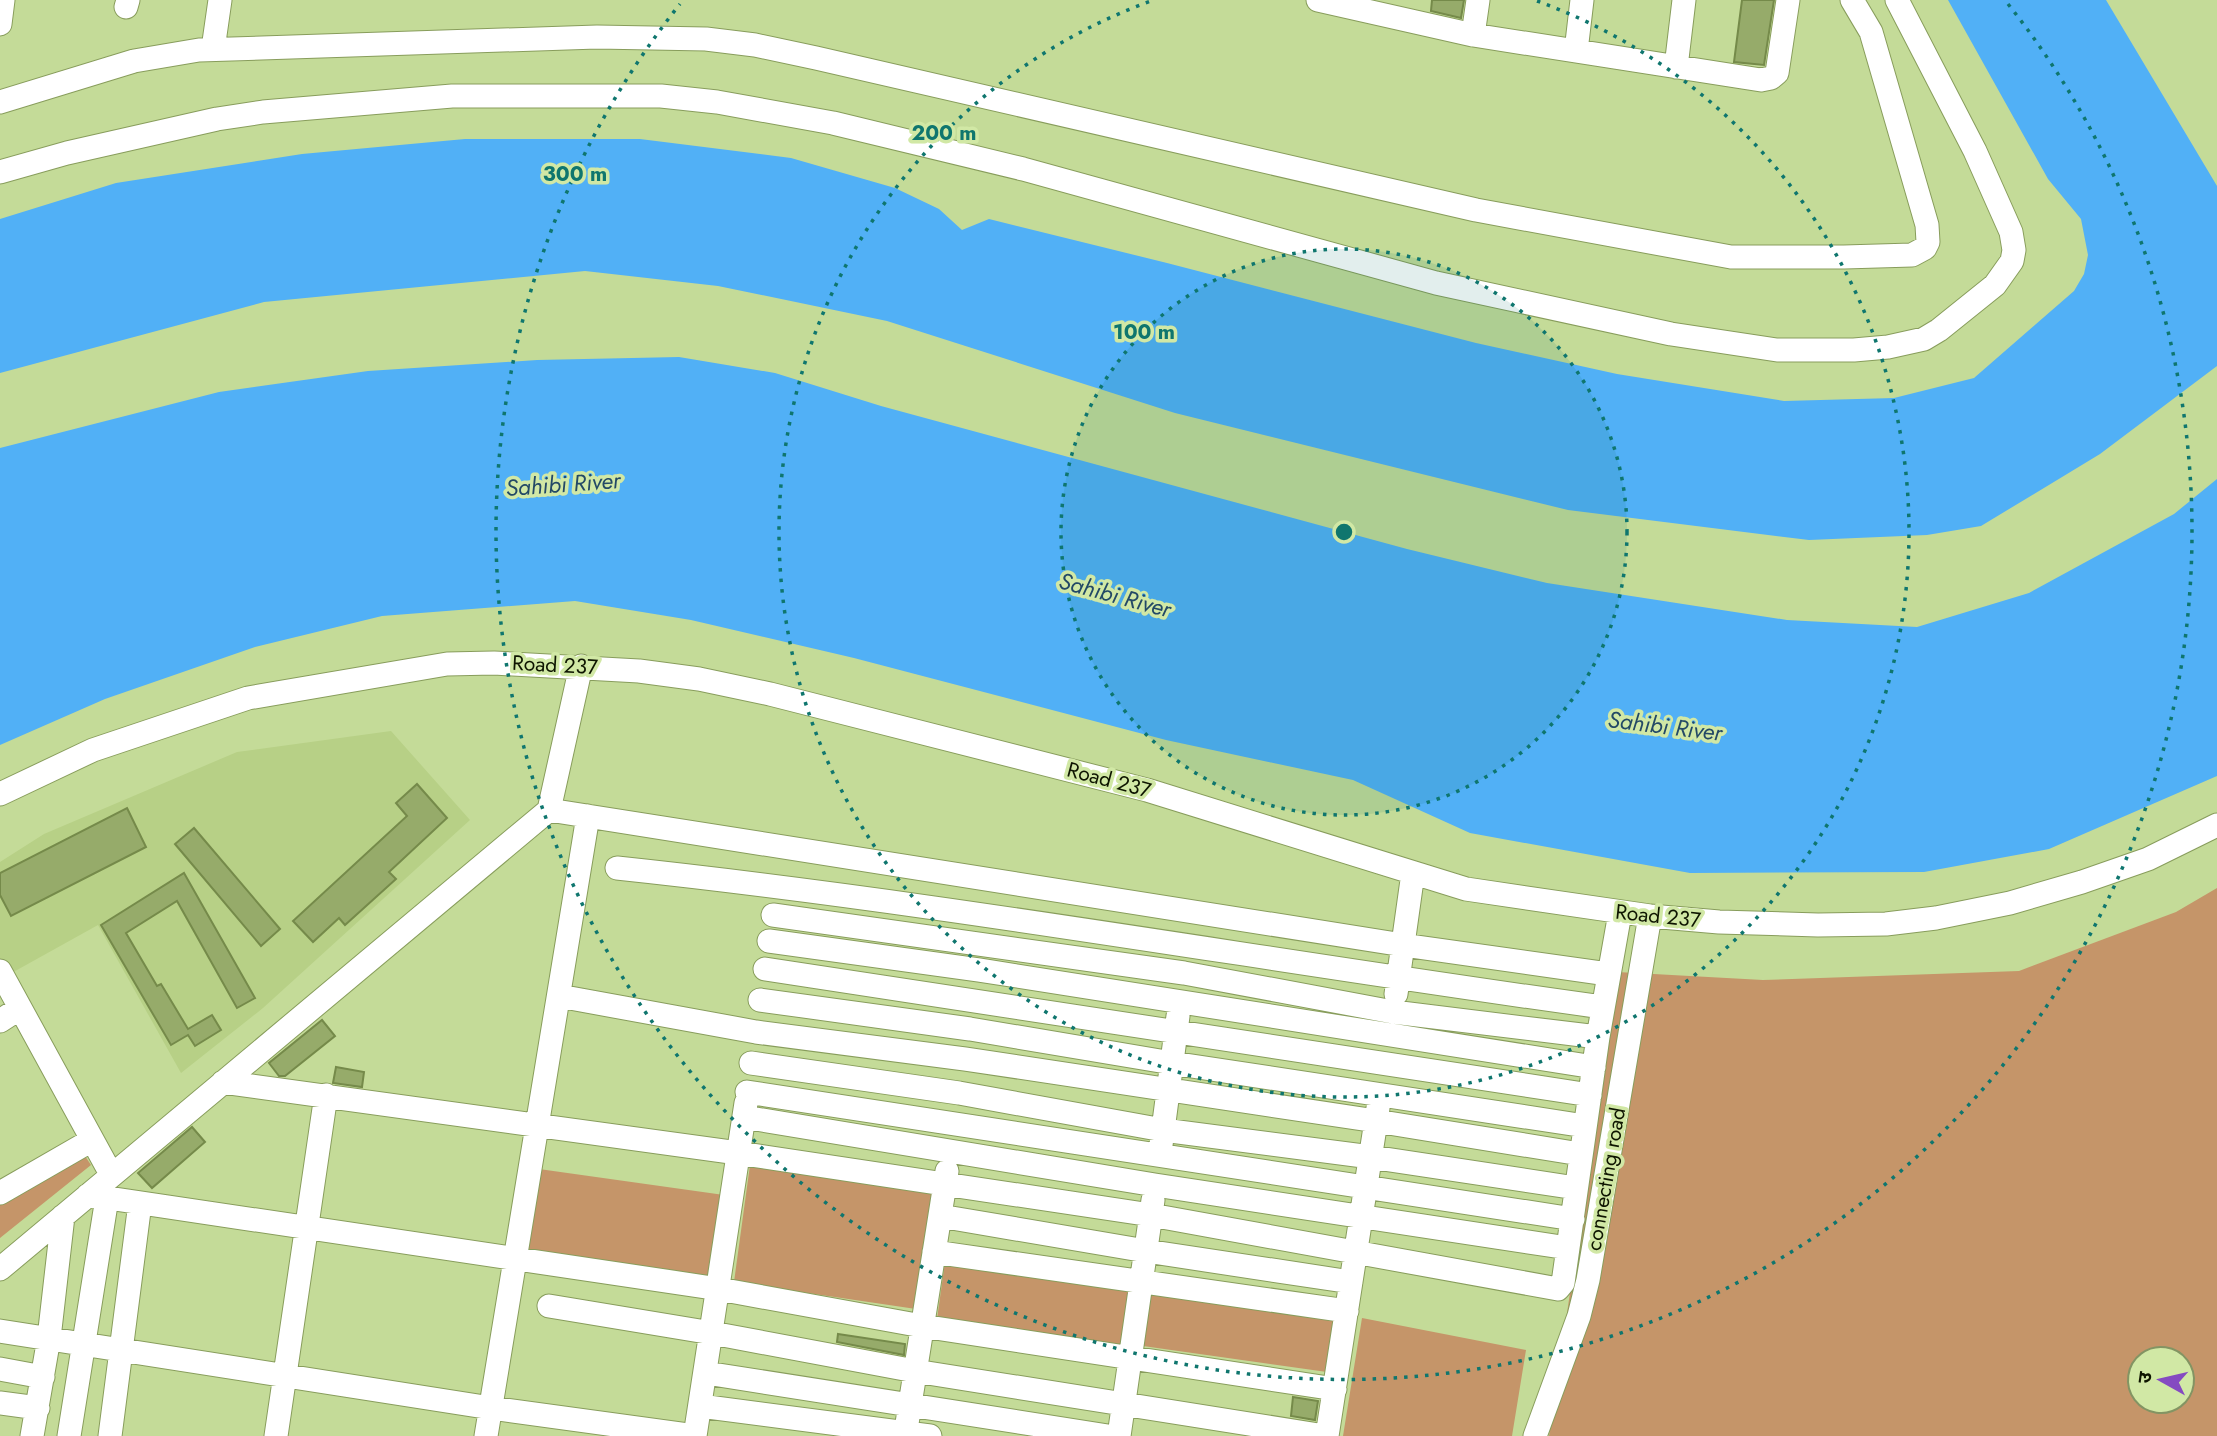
<svg xmlns="http://www.w3.org/2000/svg" width="2217" height="1436" viewBox="0 0 2217 1436" font-family="Jost,'Noto Sans Devanagari',sans-serif">
	<style>
		.built { fill: #b7d086 }
		.green { fill: #c59569; fill-rule: evenodd }
		.water { fill: #51b0f6 }
		.building { fill: #96ab6a; stroke: #758a4a; stroke-width: 2 }
		.lines { fill: none; stroke-linecap: round; stroke-linejoin: round }
		.minor-casing { stroke: #889d5c; stroke-width: 25 }
		.minor { stroke: #fff; stroke-width: 23 }
		.ring { fill: none; stroke: #0f766e; stroke-width: 3.5; stroke-dasharray: 3.5 7 }
		.labels { text-anchor: middle; stroke-width: 7; stroke-linejoin: round; paint-order: stroke }
		.street-label { font-size: 21px; fill: #0e1500; stroke: #d1e8a5 }
		.water-label { font-size: 23px; font-style: italic; fill: #234966; stroke: #d1e8a5 }
		.centre { fill: #0f766e; stroke: #d1e8a5; stroke-width: 3.5 }
		.ring-label { font-size: 21px; text-anchor: middle; font-weight: bold; fill: #0f766e; stroke: #d1e8a5; stroke-width: 7; stroke-linejoin: round; paint-order: stroke }
	</style>
	<rect width="100%" height="100%" fill="#c4db98"/>
	<path class="built" d="M391,731l79,89 -207,188 -82,65 -83,-148 -90,50 -8,-14v-99l44,-28 193,-82z"/>
	<path class="green" d="M2217,888v548h-668l68,-464 146,8 256,-9 157,-59zM2140,1359h42v42h-42z
		M83,1153l8,12 -91,73v-35z
		M750,1165l183,27 -17,117 -182,-27z
		M539,1169l185,26 -12,81 -184,-27z
		M945,1262l190,27 -8,57 -190,-27z
		M1152,1288l184,26 -9,58 -184,-26z
		M1362,1318l164,32 -14,86h-169z"/>
	<path class="water" d="M1948,0h158l111,186v180l-117,88 -119,72 -54,9 -118,5 -241,-30 -393,-97 -288,-92 -169,-35 -133,-15 -321,31 -264,71v-154l116,-36 186,-29 163,-15h175l151,19 104,30 44,21 23,21 27,-11 178,44 309,80 141,31 167,27 110,-3 80,-20 100,-87 10,-17 4,-19 -7,-36 -33,-40z
		M679,357l96,16 106,33 526,143 140,34 240,37 130,7 112,-34 145,-79 43,-35v297l-168,73 -125,23 -234,1 -220,-40 -117,-53 -187,-40 -312,-82 -163,-38 -116,-19 -193,15 -127,31 -150,52 -105,46v-297l219,-56 149,-21 169,-11z"/>
	<path class="building" d="M1432,0h32l-3,18 -30,-7z
		M1742,0h32l-10,65 -30,-3z
		M417,784l30,34 -58,54 7,7 -51,46 -6,-7 -26,24 -20,-21 114,-105 -11,-13z
		M127,808l19,39 -135,69 -11,-21v-22z
		M194,828l86,101 -19,17 -86,-102z
		M184,873l71,125 -18,10 -60,-107 -51,32 31,53 4,-2 27,45 24,-14 9,15 -26,16 -7,-11 -17,10 -70,-120z
		M322,1020l13,16 -50,40h-6l-10,-13z
		M336,1067l28,5 -2,15 -29,-4z
		M192,1127l13,15 -53,46 -14,-15z
		M838,1334l67,10 -1,11 -67,-13z
		M1293,1397l25,4 -3,19 -24,-4z"/>
	<g class="lines">
		<defs>
			<path id="minor" d="M1318,0l155,35 288,45 10,-2 6,-5 11,-73
				M126,7l2,-7
				M0,24l3,-24
				M1473,35l5,-35
				M213,49l7,-49
				M1576,51l6,-51
				M1676,67l8,-67
				M0,102l134,-41 65,-11 398,-13 109,2 49,6 61,13 660,152 255,47h113l68,-2 13,-7 3,-6 -1,-17 -56,-193 -19,-32
				M0,172l67,-19 150,-34 46,-7 189,-16h209l56,6 116,21 190,46 413,114 235,51 106,16h77l34,-3 36,-8 15,-9 56,-45 17,-24 2,-11 -3,-18 -36,-81 -78,-151
				M0,794l93,-44 155,-52 199,-34 47,-1 145,8 60,8 71,15 377,96 319,99 184,27 69,6 99,3 68,-1 50,-6 74,-15 72,-21 66,-23 69,-34
				M549,810l854,135 205,29
				M617,868c330,35 657,94 985,139
				M773,915l411,58 209,39 205,25
				M769,941l210,29 615,97
				M765,969l825,126
				M0,971l111,203
				M1396,994l17,-121
				M559,996l197,36 209,27 411,62 204,33
				M760,1000l210,29 202,34 413,63
				M0,1021l20,-13
				M751,1063l208,30 204,37 208,27 205,31
				M223,1082l515,71 413,62 407,74 5,-6 35,-246 22,-124
				M747,1092l826,127
				M744,1117l411,68 413,63
				M1161,1145l17,-129
				M0,1193l92,-53
				M88,1195l631,94 203,37 413,63
				M940,1216l206,35 205,31
				M934,1252l413,59
				M0,1269l549,-459 32,-144
				M549,1306l163,27 203,38 410,65
				M0,1331l491,77 204,28
				M0,1369l43,8
				M706,1373l402,63
				M0,1403l38,5
				M700,1406l230,30
				M32,1436l17,-98 14,-122
				M69,1436l38,-238
				M110,1436l30,-233
				M276,1436l50,-341
				M486,1436l102,-620
				M695,1436l51,-333
				M905,1436l42,-265
				M1119,1436l34,-236
				M1327,1436l51,-328
				M1535,1436l44,-120 9,-36 62,-364"/>
		</defs>
		<use href="#minor" class="minor-casing"/>
		<use href="#minor" class="minor"/>
	</g>
	<circle cx="1344" cy="532" r="283" fill="#0f766e" fill-opacity=".12"/>
	<g class="ring">
		<circle cx="1344" cy="532" r="283"/>
		<path d="M1537 1A565 565 0 1 1 1151 1"/>
		<path d="M2008 4A848 848 0 1 1 680 4"/>
	</g>
	<g class="labels">
		<g class="street-label">
			<text transform="translate(555 665) rotate(3)" y="7">Road 237</text>
			<text transform="translate(1109 780) rotate(15)" y="7">Road 237</text>
			<text transform="translate(1658 916) rotate(6)" y="7">Road 237</text>
			<text transform="translate(1606 1179) rotate(-80)" y="7">connecting road</text>
		</g>
		<g class="water-label">
			<text transform="translate(563 484) rotate(-4)" y="8">Sahibi River</text>
			<text transform="translate(1115 595) rotate(15)" y="8">Sahibi River</text>
			<text transform="translate(1665 726) rotate(7)" y="8">Sahibi River</text>
		</g>
	</g>
	<circle cx="1344" cy="532" r="10" class="centre"/>
	<g class="ring-label">
		<text x="944" y="140">200 m</text>
		<text x="575" y="181">300 m</text>
		<text x="1144" y="339">100 m</text>
	</g>
	<g transform="translate(2161 1380) rotate(278)"><circle r="33" fill="#d1e8a5" stroke="#839463" stroke-width="2"/>
	<path d="M0-5L12 26L0 18L-12 26Z" fill="#854ac1"/>
	<text y="-10" font-size="19" font-weight="bold" text-anchor="middle" fill="#0e1500">उ</text>
	</g>
</svg>
